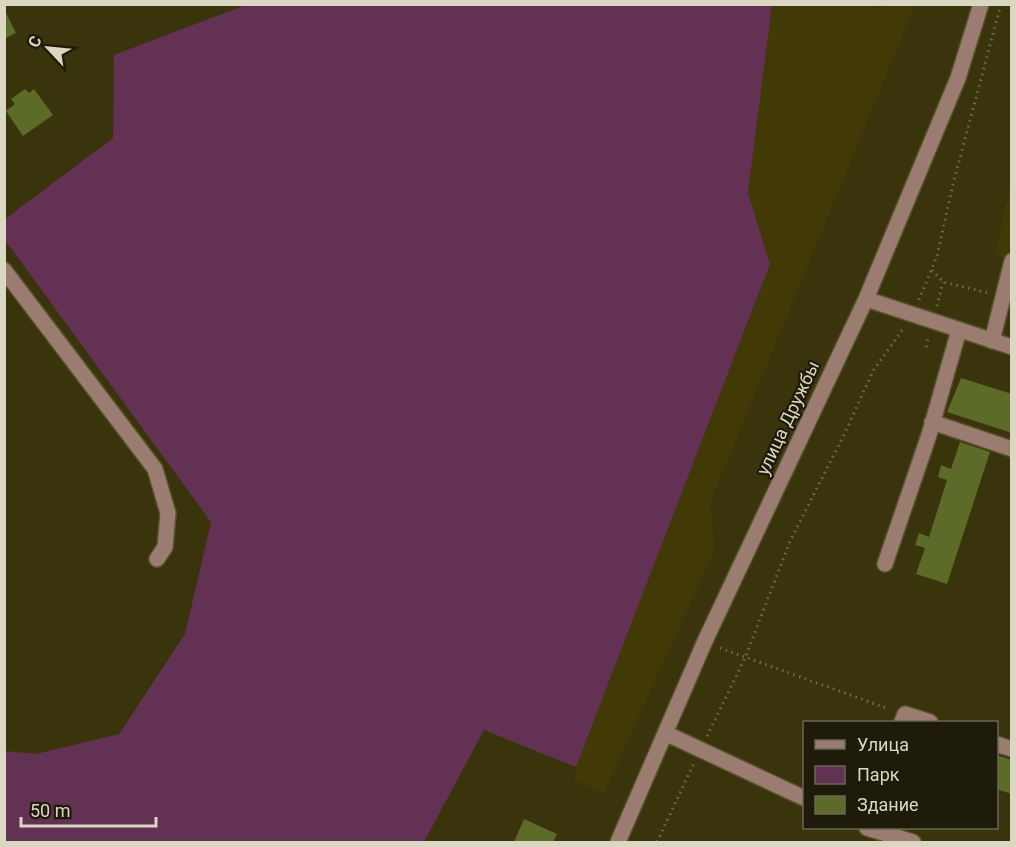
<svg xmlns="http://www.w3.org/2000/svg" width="1016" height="847" viewBox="0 0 1016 847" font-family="Roboto,sans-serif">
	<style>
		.built { fill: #413906 }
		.green { fill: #633153 }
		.building { fill: #5c6b27 }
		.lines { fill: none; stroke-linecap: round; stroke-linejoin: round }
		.minor-casing { stroke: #57522d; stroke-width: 18 }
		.path { stroke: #706b49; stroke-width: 3; stroke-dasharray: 1.5 4.5; stroke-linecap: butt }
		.minor { stroke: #9b7c71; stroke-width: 15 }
		.labels { text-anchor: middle; stroke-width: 4.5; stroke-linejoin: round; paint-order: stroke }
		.street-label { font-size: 18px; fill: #dad8c2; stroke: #1e1b0b }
	</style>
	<rect width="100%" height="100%" fill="#3a340c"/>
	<path class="built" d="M872,4l8,5 2,-4h33l-205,498 5,46 -111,244 -29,-12 1,-14 194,-503 -22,-71 24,-188z
		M1011,182v78l-16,-6z"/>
	<path class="green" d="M248,4l524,1 -24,188 22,71 -194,503 -92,-37 -60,112h-419v-91l31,3 83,-20 66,-100 26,-112 -206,-282v-21l108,-81 1,-83z"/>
	<path class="building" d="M4,9l12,24 -12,6z
		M25,89l4,4 5,-4 19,26 -30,21 -17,-25 9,-7 -4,-5z
		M961,378l51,16v39l-65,-21z
		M960,442l30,10 -43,132 -31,-10 9,-26 -10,-3 4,-12 10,4 18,-57 -9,-3 3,-12 10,4z
		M996,755l16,5v34l-16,-5z
		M524,819l33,15 -4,8h-39z"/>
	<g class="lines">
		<defs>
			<path id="minor" d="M4,270l151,199 13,44 -3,34 -8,12
				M866,299l146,48
				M992,341l20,-80
				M932,422l80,27
				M885,564l44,-129 30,-105
				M902,722l3,-8 25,8
				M665,733l139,65
				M996,744l16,5
				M867,828l46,14
				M618,842l87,-201 161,-342 92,-221 23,-74"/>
		</defs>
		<use href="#minor" class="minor-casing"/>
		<path class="path" d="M932,270l11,12 46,11
			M919,300l18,-44 16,-72 48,-180
			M937,306l6,-24
			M926,347l3,-11
			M720,648l169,61
			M707,736l38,-78 46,-119 52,-102 30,-66 30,-42
			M657,842l37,-79"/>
		<use href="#minor" class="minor"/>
	</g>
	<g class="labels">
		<g class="street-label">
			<text transform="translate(788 418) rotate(-65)" y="6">улица Дружбы</text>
		</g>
	</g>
	<rect width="1016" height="847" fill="none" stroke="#dad8c2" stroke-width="12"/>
	<rect x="803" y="721" width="195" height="108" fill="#1e1b0b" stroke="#696754" stroke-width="1.5"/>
	<rect x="815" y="740" width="30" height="9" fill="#9b7c71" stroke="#696754" stroke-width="1.5"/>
	<text x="857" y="751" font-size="18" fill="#dad8c2">Улица</text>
	<rect x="815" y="766" width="30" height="18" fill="#633153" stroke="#696754" stroke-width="1.5"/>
	<text x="857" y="781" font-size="18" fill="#dad8c2">Парк</text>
	<rect x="815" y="796" width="30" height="18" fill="#5c6b27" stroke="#696754" stroke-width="1.5"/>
	<text x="857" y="811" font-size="18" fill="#dad8c2">Здание</text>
	<g transform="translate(48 48) rotate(296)" stroke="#1e1b0b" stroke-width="4.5" paint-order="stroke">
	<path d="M0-4.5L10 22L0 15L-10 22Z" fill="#dad8c2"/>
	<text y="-9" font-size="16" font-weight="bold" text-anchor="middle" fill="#dad8c2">С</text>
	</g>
	<path d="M21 817v9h135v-9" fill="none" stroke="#dad8c2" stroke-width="3"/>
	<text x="30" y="817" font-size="18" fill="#dad8c2" stroke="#1e1b0b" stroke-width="4.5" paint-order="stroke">50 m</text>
</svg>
